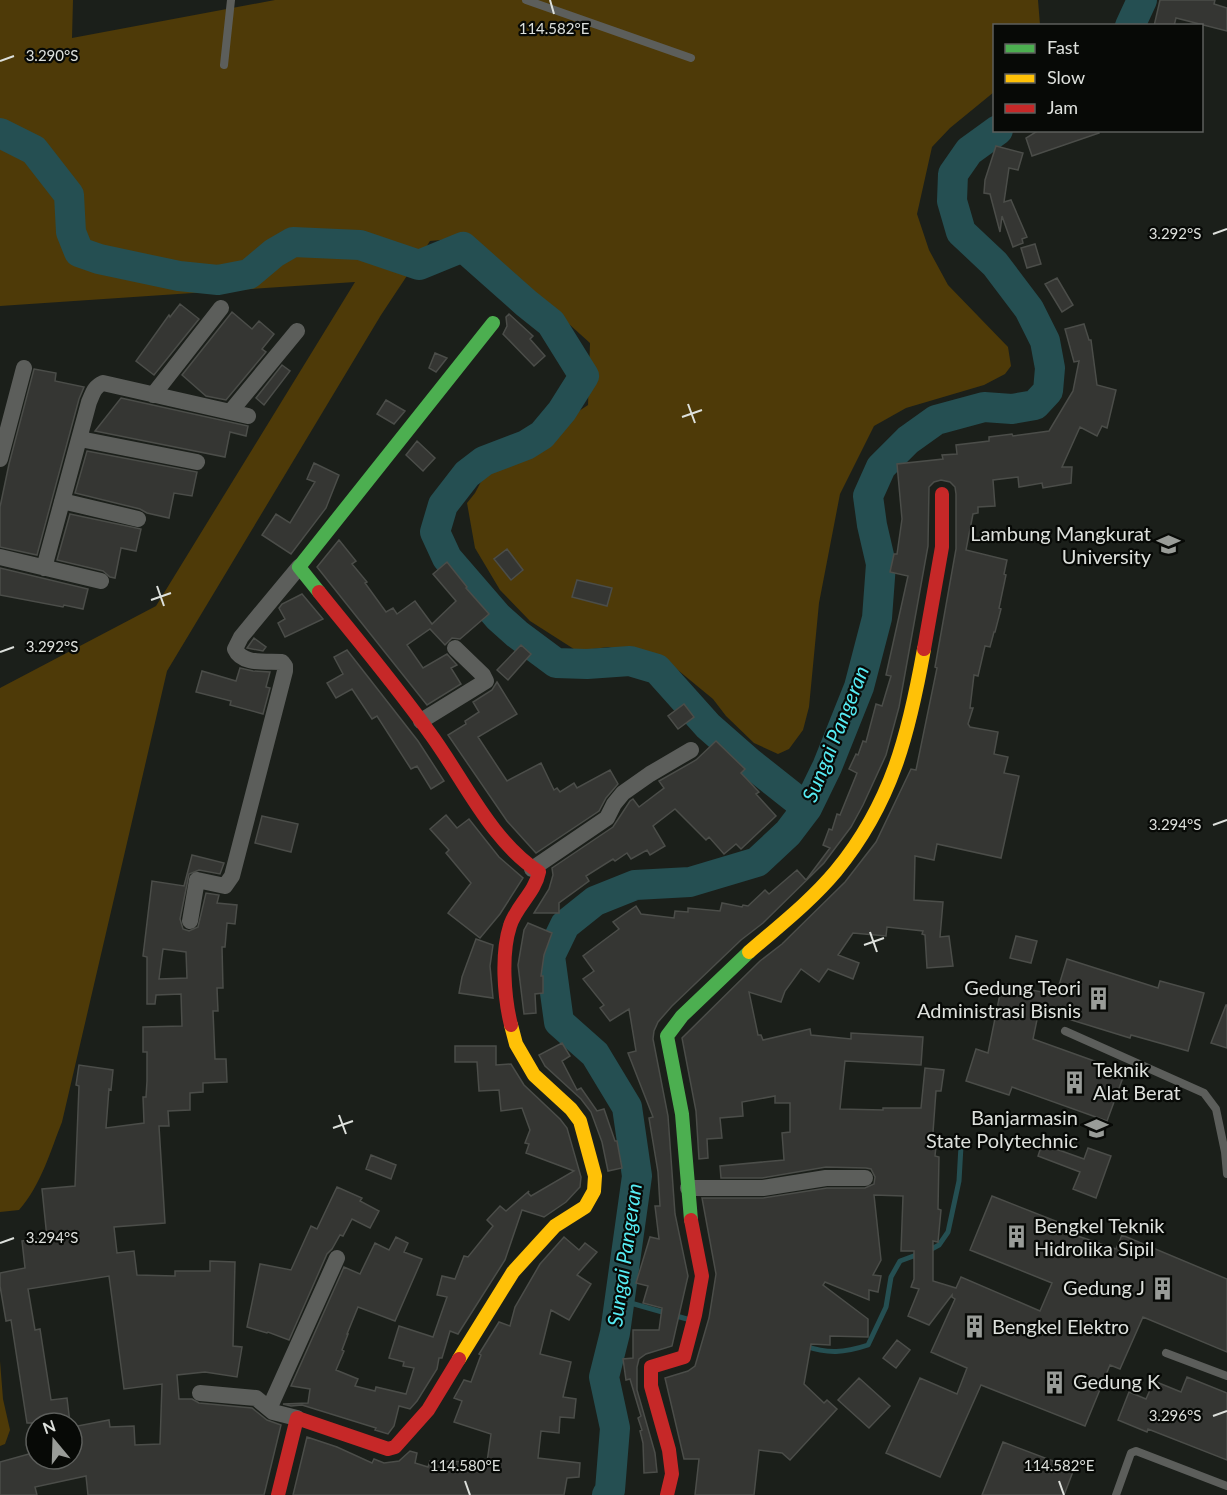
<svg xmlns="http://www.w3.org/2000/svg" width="1227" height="1495" viewBox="0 0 1227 1495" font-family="Lato,sans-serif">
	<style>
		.green { fill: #4e3a08 }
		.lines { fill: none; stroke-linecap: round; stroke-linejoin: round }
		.stream { stroke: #254f52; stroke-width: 5 }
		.river { stroke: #254f52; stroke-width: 30 }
		.building { fill: #353633; stroke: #4b4d49; stroke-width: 1.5; fill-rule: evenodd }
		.lane { stroke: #5c5e5b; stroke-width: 8 }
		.street { stroke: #5c5e5b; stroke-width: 16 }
		.fast { stroke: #4caf50; stroke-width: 14 }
		.slow { stroke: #ffc107; stroke-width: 14 }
		.jam { stroke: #c62828; stroke-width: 14 }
		.ticks { fill: none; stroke: #dde0dc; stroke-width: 2 }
		.labels { text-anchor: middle; stroke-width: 4.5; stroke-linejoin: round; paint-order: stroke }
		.poi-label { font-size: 20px; fill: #dde0dc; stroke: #070906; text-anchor: end }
		.water-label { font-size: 21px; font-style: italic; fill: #56ebf3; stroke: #070906 }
		.ticks-label { font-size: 15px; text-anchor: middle; fill: #dde0dc; stroke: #070906; stroke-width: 4.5; stroke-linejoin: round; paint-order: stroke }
	</style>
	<rect width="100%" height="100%" fill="#1b1f1a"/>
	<path class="green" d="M0,0h73l-1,38 203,-38h763l2,25 -46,1v66l-44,36 -18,19 -15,67 12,36 19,35 60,62 3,19 -6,8 -21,11 -78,23 -32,18 -34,68 -21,109 -10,104 -6,23 -14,19 -11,5 -24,-11 -28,-27 -13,-17 -51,-42 -54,-10 -31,4 -47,-30 -30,-31 -25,-42 -8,-45 8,-10 10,-19 103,-69 2,-62 -118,-106 -42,4 -49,74 -214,356 -105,451c-12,30 -21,63 -43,88l-19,2v-524l156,-82 199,-324 -355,24z
		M0,1361l3,38 7,31 -5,14 -5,2z"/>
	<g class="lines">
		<path class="stream" d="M928,1251l11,-6 9,-13 11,-51 2,-35
			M620,1300l67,19
			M805,1346c23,8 39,7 63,-1l18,-38 5,-30 9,-16 19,-7"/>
		<path class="river" d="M1130,26l12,-26
			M0,133l34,17 35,45 2,37 8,20 20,7 80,17 39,4 31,-6 25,-21 19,-11 67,3 59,20 44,-18 63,56 25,20 33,53 -22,35 -20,24 -16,10 -42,16 -17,13 -24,31 -8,27 12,26 51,59 19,17 39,29 31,1 43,-3 27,8 51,57 41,36 58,46
			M607,1495l3,-5 5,-62 -11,-51 11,-44 22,-157 -10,-69 -32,-53 -36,-32 -9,-66 15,-31 30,-24 40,-16 55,-3 67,-20 31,-29 19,-25 20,-41 32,-80 18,-69 4,-54 -9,-39 -4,-29 13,-29 27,-27 28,-20 48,-13 28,2 23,-4 13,-14 2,-23 -5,-27 -16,-32 -34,-45 -34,-32 -9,-31 1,-27 16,-23 29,-21"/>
	</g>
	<path class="building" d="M1160,0h55l-1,4 13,4v23l-51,-13 -2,8h-20z
		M1039,130h59l1,3 -67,23 -6,-18z
		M996,146l27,7 -5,17 -9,-2 -5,34 7,-2 16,37 -5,2 1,4 -10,4 -11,-31 -2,16 -10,-38 -6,-1 1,-13z
		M1035,244l6,20 -14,4 -6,-20z
		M1057,278l16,27 -11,7 -17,-28z
		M180,304l19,15 -45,56 -18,-14 33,-46 1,2z
		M232,312l20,17 7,-8 15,13 -12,15 4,3 -40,48 -20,-4 -24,-21z
		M509,314l24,22 -3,3 15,17 -11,10 -31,-32 4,-8 -1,-9z
		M1084,324l5,16h2l6,45 19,5 -9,38 -5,-2 -5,10 -17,-9 -18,40h10l-1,16 -28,5 -1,-5 -23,4 -1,-10 -25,3 2,26 -17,1v6l-5,1 -7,36 41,10 -3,14 2,1 -7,33 2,1 -6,23h-1l-4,15 -5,-1 -7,30 -4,-1 -4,33h3l-5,16 2,3 28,5 -4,22 14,3 -4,16 15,3 -18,82 -64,-14 -3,16 -19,-4 -1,44 29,2 -3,35 9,-1 4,30 -26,2 -2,-33 -3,-1 1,-3 -36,-4 -1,9 -33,-3 -15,22 21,8 -6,16 -25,-10 -9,13 -18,-13 -16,22 -4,11 -32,-10 9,43h3l2,5 47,-11 1,6 40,4v-6l72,4 -2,28 -76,-4 -5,48 43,1v-2h38l4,-40 19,2 -3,21h-5l-4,55h4l-1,10 4,1 -1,52 3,1 -3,32 -5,-1v40l23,7 5,-11 79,34 12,-28 -82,-33 22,-54 71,28 -3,6 56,19 6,-14 105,44v73l-84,-35 -23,52 -10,-4 -25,61 -104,-41 -41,92 -54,-24 34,-75 37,16 10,-26 -36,-16 24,-53 -3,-2v-2l-23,30 -21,-9 11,-27 -8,-2 3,-8v-28h-13l2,-55 -29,-1 7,65 -8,15 8,1 -3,16 -9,-2v10l-44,-18 -2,3 45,34v18l-38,-1v9l-19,-1 -7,40 20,19 3,-3 10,9 -47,51 -8,-7 -23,-3 -5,45h-59l4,-36h-15l-19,-81 23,-7 7,-5 14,-48 7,-44 -14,-76h61l64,-10h38l9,-4 1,-7 -4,-8 -5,-1 -40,-1 -64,11h-41l-1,-12 64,-6 -2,-27 8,-1v-29h-15v-7l-33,6 1,14 -23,2 2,20 -15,1 1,19 -9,1 -3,-48 -14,-73 78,-77 22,-17 63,-62 31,-40 35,-73 5,1 21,-102 -2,-1 21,-118v-55l-1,-7 -5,-5 -9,-2 -7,2 -5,5 -1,59 -29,161 -13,48 -23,50 -12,22 -27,36 -61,60 -22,17 -69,66 -14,16 -4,9 -1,8 15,77 7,98 13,62 -16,70 -26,8 -7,5 -2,8v23l18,63 2,19 -13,1 -1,-30 -3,-12 2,-1 -4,-12 3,-2 -11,-37 -4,1 -3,-21 10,-1v-28h26l3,-22 -19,-5 5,-17 -12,-3 14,-46 9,2 -4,-33h5l-2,-34 -9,-54 4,-1 -25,-64 8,-2 -7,-42 -19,12 -10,-13 4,-3 -21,-26 11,-8 -11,-15 36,-27 -6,-7 23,-16 5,8 33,4 1,-7 13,1v-4l32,3 2,-8 20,4 1,-2 5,1 17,-16 4,4 28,-24 9,10 24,-32 -7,-3 6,-16 3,1 5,-16 3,1 17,-42 -8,-4 7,-15 2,1 5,-14 3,1 10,-38 6,2 9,-30 -5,-1 22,-99 -18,-4 4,-18h3l5,-35 -5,-55 46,-5 -1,-4 15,-1 -1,-9 33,-4v-4l23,-3 1,2 36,-5 24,-40 6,-30 -5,1 -9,-33z
		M435,353l12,5 -11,14 -7,-4z
		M282,365l8,6 -26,34 -8,-7z
		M34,369l22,4 -1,8 29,6 -5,12 -42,156 -37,-8v-40l9,-43z
		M121,398l127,28 -2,10 -16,-4 -5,25 -130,-26z
		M386,400l19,11 -11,13 -17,-10z
		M417,441l18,17 -12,13 -17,-16z
		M87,451l110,21 -5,24 -18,-3 -5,25 -22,-5 -7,-4 -65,-16z
		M314,463l25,12 -13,33 -35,46 -29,-19 14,-21 14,9 25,-41 -8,-3z
		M70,514l71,15 -5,22 -15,-3 -6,30 -5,-1 -7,-6 -46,-11z
		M339,540l17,21 -4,3 15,18 -2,1 21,29 7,-4 4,6 18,-13 17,23 24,-23 -23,-27 14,-12 20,25 -1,1 23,26 -29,25 -8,-1 -7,7 -15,-16 -23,16 16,23 24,-14 10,11 -6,3 10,16 -34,21 -110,-138z
		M507,549l16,21 -12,10 -17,-21z
		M0,568l88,21 -5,20 -19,-4 -1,2 -63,-12z
		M577,580l35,8 -5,18 -35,-9z
		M302,594l21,25 -38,18 -7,-14 7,-4 -6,-11 3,-4z
		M254,638l12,9 -3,4 -16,-3z
		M521,645l10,9 -23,26 -11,-10z
		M347,650l71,91 26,40 -13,8 -14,-23 -6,3 -34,-53 -5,3 -20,-30 -16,9 -9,-15 16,-9 -9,-17z
		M240,668l13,3 17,1 -4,15 4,1 -7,26 -33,-9 1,-4 -35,-9 6,-21 34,10z
		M497,682l20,32 -39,23 29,44 34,-18 13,27 3,-2 3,4 14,-9 3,5 33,-18 8,14 -12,14 -7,13 -63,42 -29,-32 -59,-86 18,-11 -1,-3 14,-9 -6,-10 19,-12z
		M684,704l10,13 -16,12 -10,-13z
		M716,741l29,28 -4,4 18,19 -3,2 20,22 -35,33 -5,-5 -12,10 -15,-17 -3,3 -31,-31 -22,17 12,20 -15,9 -3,-5 -16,9 -4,-6 -12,8 -2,-2 -27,17 3,5 -30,22v10h-25l15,-24 4,-14 -1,-7 61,-41 17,-26 3,-2 6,8 25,-19 -5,-7 37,-21z
		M446,815l11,13 12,-9 30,38 24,21 -23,36 -20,24 -32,-25 23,-30 -25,-30 3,-3 -19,-21z
		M262,816l36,8 -7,28 -36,-9z
		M192,855l32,8 -4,11 -21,-4 -10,4 -9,45 3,10 6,2 9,-4 8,-34 13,2 -2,8 20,2 -2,19 -8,-1 -2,24h-3l1,41h-6l1,23h-5l2,48h11l1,23 -24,1v9l-13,1v17l-22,1 1,15h-10l6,97 -51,4 3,26 17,-2 3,24 38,1v-5h35v-10l25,1 -2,84 9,1 -5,30 -32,-5 -28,3 2,24h13l7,4 53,5 15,12 14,5 -17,70h-176l-2,-19 -51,11 2,8h-37v-33l36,-10v7h36v-32l37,-7 1,7 24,-1 1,19 25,-1 2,-60 -38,5 -15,-113 -81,13 7,41 5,-1 11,71 16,-2 3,25h-43l-16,-103 -5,1 -6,-35v-13l25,-5 -3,-27 25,-3 -5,-49 33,-3 4,-100 -3,-1 3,-20 34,5 -2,20 -2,-1 -3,39 38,-5 -1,-26h3l1,-16v-29h-4v-25l39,-1 -1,-32 -25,1 -1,9h-8v-47l-4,-1 9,-75 32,5zM163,949l23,3 1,26 -28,1z
		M528,923l24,10 -8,22 -3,21h2v17l-8,1 1,19 -12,1 -6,-49 6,-35z
		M1016,936l21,5 -6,22 -21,-5z
		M476,939l17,6 -3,21 3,32 -34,-5 3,-16z
		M1067,959l91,29 2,-7 44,12 -16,58 -57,-16 -1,3 -91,-28 -6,29 92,33 -18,49 -95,-34 -3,8 -43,-14 10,-32 12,4 14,-69 54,11z
		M1226,1005h1v43l-16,-5z
		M562,1043l8,13 -8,5 15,29 4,-2 16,23 7,-2 11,32h2l5,27 -14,3 -6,-29 -11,-30 -10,-13 -36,-33 -6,-11z
		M455,1046h41v19l15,-1 13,21 36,34 7,9 14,49 -1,10 -14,15 -22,15 -22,-7 -17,50 -47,74 -8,-3 -8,27h-3l-2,11 -20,32 -7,8 -11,-3 -5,20 -6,8 -13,-4 1,-2 -74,-23 -11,1 -8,-2 25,-1 2,-14 -19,-3 53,-119 16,7 15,-31 14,7 7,-13 12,6 -4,9 18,7 -27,62 -37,-14 -11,27h1l-6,16 2,1 -8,19 22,9 -3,7 20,5 1,-4 30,7 8,-26 -11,-2 1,-4 -15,-4 10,-32 34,11 14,-40 -10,-2 5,-19 13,3 9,-23 4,1 25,-31 -6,-6 13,-14 6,5 23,-20 -1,2 3,3 43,-25 -48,-18 3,-9 -4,-1 5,-13 -8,-22 -21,3 -2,-21 -20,1 -2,-29h-22z
		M1042,1144l42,15 4,-11 23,8 -15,42 -23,-9 7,-17 -42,-16z
		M371,1155l25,10 -5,14 -25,-10z
		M337,1187l25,11 -2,3 19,10 -9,17 -18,-9 -9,17 -3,-1 -8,14 -5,5 -38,86 -21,-8 -1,1 -20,-6 13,-63 31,6 20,-44 6,3z
		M564,1237l15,13 6,-7 12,9 -20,23 14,9 -22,36 -18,-10 -11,44 31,8 -8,35 13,2 -2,19 -14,-1 -1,16 -18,-2 -3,27 42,5 -1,14 -12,1 -3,17h-271l14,-58 30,10 35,16 2,-4 10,4 15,-2 11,-10 7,2 -2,10 13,4 2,-6 57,1 4,-28 -37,-12 8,-21 -8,-3 10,-18 7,2 10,-27 -2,-1 20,-32 11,4 5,-19 25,-43z
		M897,1340l13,10 -14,18 -13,-10z
		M1187,1377l40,16v67l-79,-31 -1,3 -29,-12 11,-28 17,7 8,-18 27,11z
		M859,1378l31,28 -21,22 -31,-28z
		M1003,1442l71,27 -10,26h-82z"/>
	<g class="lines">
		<path class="lane" d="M526,0l165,58
			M224,65l7,-65
			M1065,1031l139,62 12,16 9,43 2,22
			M1166,1353l61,23
			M1116,1495l15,-42 5,-2 91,35"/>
		<path class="street" d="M153,395l68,-87
			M231,411l66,-80
			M80,439l117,23
			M0,459l24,-91
			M62,501l76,18
			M0,557l101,24
			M44,568l45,-166c4,-9 5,-15 14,-19l145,33
			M421,721l65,-40 -3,-6 -28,-27
			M532,869l75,-51 7,-14 9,-11 27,-19 41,-24
			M190,921l7,-41 28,6 7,-10 53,-205v-5l-3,-4c-16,-1 -40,3 -47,-13l6,-12 58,-70
			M688,1188h75l63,-10h39
			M200,1393l56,5 17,14 24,6
			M269,1409l68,-151"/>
		<path class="fast" d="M319,592l-20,-25 194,-244
			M691,1220l-9,-106 -15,-78 15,-20 67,-64"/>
		<path class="slow" d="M749,952c30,-26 62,-51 87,-81 56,-68 73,-138 88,-222
			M459,1359l54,-87 42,-46 30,-19 9,-16 1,-15 -15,-55 -9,-12 -37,-34 -18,-31 -5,-19"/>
		<path class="jam" d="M319,592c37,46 76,92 110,140 35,47 60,107 110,140 -4,21 -23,34 -29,54 -9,27 -6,71 1,99
			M924,649l18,-102v-53
			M278,1495l19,-77 91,31 7,-2 33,-37 31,-51
			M667,1495l5,-21 -3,-24 -18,-64v-19l33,-10 11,-42 7,-39 -11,-56"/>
	</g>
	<path class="ticks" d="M550,0l4,14M0,61l14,-5M1213,234l14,-5M688,404l7,19M682,417l20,-7M157,586l7,20M151,600l20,-7M0,652l14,-5M1213,825l14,-5M870,932l7,20M864,945l20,-7M339,1115l7,19M333,1128l20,-7M0,1243l14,-5M1213,1416l14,-5M465,1481l5,14M1059,1481l5,14"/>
	<defs>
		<symbol id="university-bare" viewBox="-9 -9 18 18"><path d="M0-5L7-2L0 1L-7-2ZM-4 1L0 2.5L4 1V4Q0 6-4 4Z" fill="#999c98" stroke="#070906" stroke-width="2.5" paint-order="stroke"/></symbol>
		<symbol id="building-bare" viewBox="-9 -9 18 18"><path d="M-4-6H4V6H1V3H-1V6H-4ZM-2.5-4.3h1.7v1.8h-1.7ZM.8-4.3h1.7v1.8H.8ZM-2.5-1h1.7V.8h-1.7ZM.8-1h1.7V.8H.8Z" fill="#999c98" stroke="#070906" stroke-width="2.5" paint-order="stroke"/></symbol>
	</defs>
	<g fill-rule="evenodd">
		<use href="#university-bare" x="1152" y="528" width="33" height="33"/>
		<use href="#building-bare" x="1082" y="982" width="33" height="33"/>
		<use href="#building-bare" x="1058" y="1066" width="33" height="33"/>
		<use href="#university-bare" x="1080" y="1112" width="33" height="33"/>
		<use href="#building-bare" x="1000" y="1220" width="33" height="33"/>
		<use href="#building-bare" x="1146" y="1272" width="33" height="33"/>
		<use href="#building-bare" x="958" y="1310" width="33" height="33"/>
		<use href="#building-bare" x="1038" y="1366" width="33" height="33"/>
	</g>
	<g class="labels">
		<g class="poi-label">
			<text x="1151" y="541">Lambung Mangkurat<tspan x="1151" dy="23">University</tspan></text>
			<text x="1081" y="995">Gedung Teori<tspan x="1081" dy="23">Administrasi Bisnis</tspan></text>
			<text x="1093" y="1077" text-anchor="start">Teknik<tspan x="1093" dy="23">Alat Berat</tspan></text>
			<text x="1078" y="1125">Banjarmasin<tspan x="1078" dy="23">State Polytechnic</tspan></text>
			<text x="1034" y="1233" text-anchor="start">Bengkel Teknik<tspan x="1034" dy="23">Hidrolika Sipil</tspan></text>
			<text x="1145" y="1295">Gedung J</text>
			<text x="992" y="1334" text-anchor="start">Bengkel Elektro</text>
			<text x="1073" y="1389" text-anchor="start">Gedung K</text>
		</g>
		<g class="water-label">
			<text transform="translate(836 734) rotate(-68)" y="7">Sungai Pangeran</text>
			<text transform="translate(625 1255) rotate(-82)" y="7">Sungai Pangeran</text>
		</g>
	</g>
	<g class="ticks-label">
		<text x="554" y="34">114.582°E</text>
		<text x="52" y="61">3.290°S</text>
		<text x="1175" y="239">3.292°S</text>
		<text x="52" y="652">3.292°S</text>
		<text x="1175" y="830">3.294°S</text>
		<text x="52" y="1243">3.294°S</text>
		<text x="1175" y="1421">3.296°S</text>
		<text x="465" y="1471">114.580°E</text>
		<text x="1059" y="1471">114.582°E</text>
	</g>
	<rect x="993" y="24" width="210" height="108" fill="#070906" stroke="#5d5f5c" stroke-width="1.5"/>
	<rect x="1005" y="44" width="30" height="9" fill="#4caf50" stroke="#5d5f5c" stroke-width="1.5"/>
	<text x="1047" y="54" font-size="18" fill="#dde0dc">Fast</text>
	<rect x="1005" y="74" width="30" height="9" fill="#ffc107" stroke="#5d5f5c" stroke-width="1.5"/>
	<text x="1047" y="84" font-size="18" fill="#dde0dc">Slow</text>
	<rect x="1005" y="104" width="30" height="9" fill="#c62828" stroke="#5d5f5c" stroke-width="1.5"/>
	<text x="1047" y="114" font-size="18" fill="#dde0dc">Jam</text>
	<g transform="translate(54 1441) rotate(341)"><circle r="28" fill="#070906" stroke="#5d5f5c" stroke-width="1.5"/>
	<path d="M0-4.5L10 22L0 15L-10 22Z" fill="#999c98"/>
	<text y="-9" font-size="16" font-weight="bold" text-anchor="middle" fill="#dde0dc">N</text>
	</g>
</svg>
